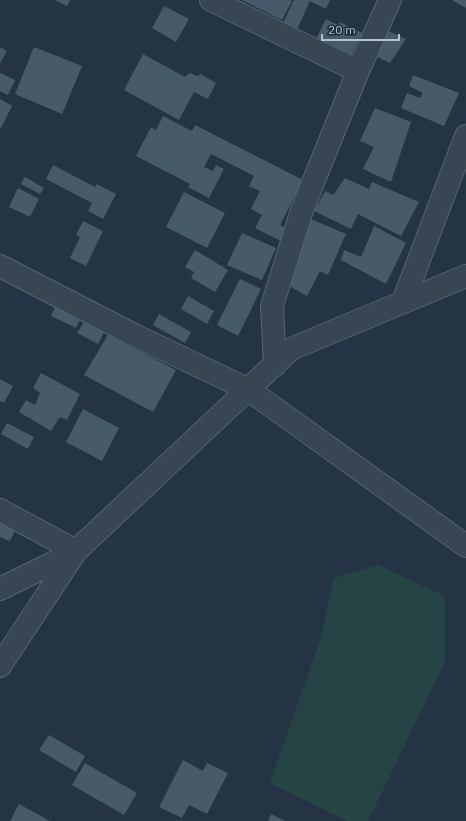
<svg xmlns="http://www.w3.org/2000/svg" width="466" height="821" viewBox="0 0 466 821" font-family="'IBM Plex Sans',sans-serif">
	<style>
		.green { fill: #264445 }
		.building { fill: #475a6a }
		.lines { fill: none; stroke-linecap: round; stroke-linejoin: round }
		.minor-casing { stroke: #566470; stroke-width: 24 }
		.minor { stroke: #384653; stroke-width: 22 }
	</style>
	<rect width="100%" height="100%" fill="#243444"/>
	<path class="green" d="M378,565l67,31v66l-77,159h-21l-77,-38 51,-146 13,-59z"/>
	<path class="building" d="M55,0h15l-3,6z
		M242,0h47l3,1 -10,19z
		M294,0h36l-4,9 -16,-8 -13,28 -14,-6z
		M453,0h13v8l-13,-7z
		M164,6l25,13 -13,23 -24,-14z
		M326,19l12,6 2,-3 22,11 -11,23 -35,-17z
		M386,30l20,9 -16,24 -15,-7z
		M0,47l7,4 -7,12z
		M34,47l48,19 -20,48 -47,-20z
		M143,54l42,23 5,-4 8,3 2,-2 16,9 -8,16 -14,-7 -15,28 -55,-30z
		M0,73l15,7 -7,15 -8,-4z
		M413,75l46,18 -15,33 -43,-18 6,-15 13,5 3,-5 -14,-7z
		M0,99l12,7 -12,24z
		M375,108l36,14 -20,60 -28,-13 11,-22 -14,-6z
		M163,116l29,15 3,-6 108,55 -23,45 9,5 -6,12 -28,-14 7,-13 -11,-6 9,-18 -11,-5 5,-10 -43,-22 -7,13 9,4 3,-6 8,4 -15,29 -21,-11 2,-3 -54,-28 15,-29 5,3z
		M53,165l42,22 2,-3 19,10 -13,25 -15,-8 4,-8 -46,-24z
		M25,177l19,11 -4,6 -19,-10z
		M345,178l24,11 3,-7 47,20 -18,34 -43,-22 -7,15 -37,-18 11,-20 8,4z
		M18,188l21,11 -9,18 -21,-10z
		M184,192l41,21 -18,35 -41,-21z
		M311,219l35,15 -18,41 -8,-4 -13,25 -23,-13z
		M83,221l20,10 -17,35 -16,-8 10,-21 -4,-2z
		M374,226l32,17 -20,41 -45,-24 3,-10 17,7z
		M242,233l34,15 -14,32 -35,-15z
		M195,250l33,20 -13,22 -24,-14 3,-6 -9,-5z
		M240,279l21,10 -23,47 -21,-11z
		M188,296l26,15 -7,13 -26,-15z
		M58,301l25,12 -7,15 -25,-12z
		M159,314l32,18 -6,11 -32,-18z
		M87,317l19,11 -8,16 -21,-11z
		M108,335l68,35 -23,42 -69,-37z
		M41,373l39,21 -13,26 -7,-3 -9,14 -32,-19 7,-12 9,5 5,-12 -7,-5z
		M0,379l13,7 -9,17 -4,-2z
		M83,409l36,19 -17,33 -36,-19z
		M7,423l27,14 -6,12 -27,-15z
		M0,519l17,7 -7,15 -10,-4z
		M49,735l36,21 -9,16 -37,-22z
		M183,760l20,11 4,-8 21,10 -21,41 -18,-9 -7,13 -23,-11z
		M85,763l52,30 -13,22 -52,-30z
		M19,804l31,17h-40z
		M271,814l14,7h-17z"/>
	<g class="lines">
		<defs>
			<path id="minor" d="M211,0l147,71
				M0,266l134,69 115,55 217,156
				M403,302l63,-166
				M275,365l-3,-59 30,-96 56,-139 32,-71
				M0,510l76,41
				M0,589l75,-37
				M0,666l76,-115 215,-202 175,-73"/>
		</defs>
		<use href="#minor" class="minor-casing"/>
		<use href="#minor" class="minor"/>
	</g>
	<path d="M322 34v6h77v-6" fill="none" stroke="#b5c1cd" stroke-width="2"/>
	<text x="328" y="34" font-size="12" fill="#b5c1cd" stroke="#1d2b38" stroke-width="3" paint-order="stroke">20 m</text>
</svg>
